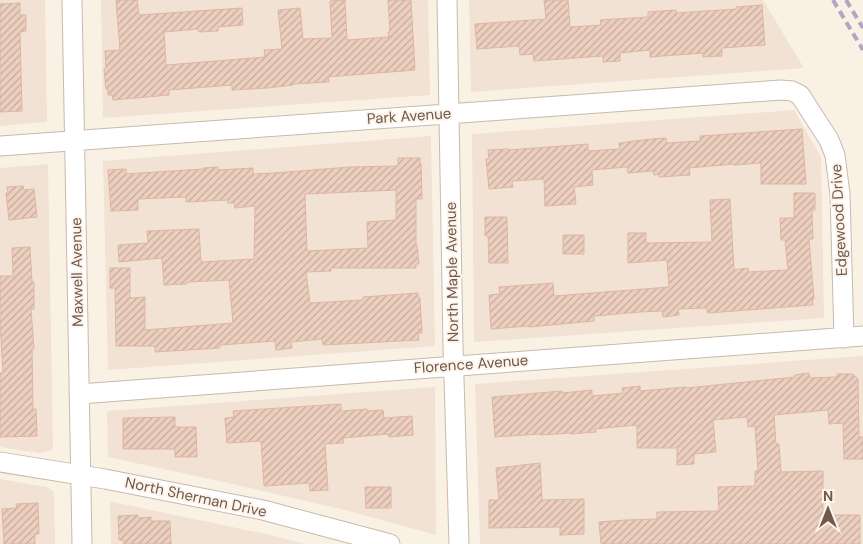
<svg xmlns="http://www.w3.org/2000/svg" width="863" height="544" viewBox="0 0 863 544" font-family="'DM Sans',sans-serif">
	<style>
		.residential { fill: #f1e2d4 }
		.building { fill: url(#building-hatch); stroke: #deb6a1; fill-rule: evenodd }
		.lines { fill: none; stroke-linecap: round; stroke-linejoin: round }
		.minor-casing { stroke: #cbb8ac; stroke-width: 21 }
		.minor { stroke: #fff; stroke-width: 19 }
		.rail { stroke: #b3a5c2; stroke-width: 4; stroke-dasharray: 8 5; stroke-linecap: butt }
		.labels { text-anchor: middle; stroke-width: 4; stroke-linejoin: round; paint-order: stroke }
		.street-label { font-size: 15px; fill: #71584c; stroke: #fdf5eb }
	</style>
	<defs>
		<pattern id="building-hatch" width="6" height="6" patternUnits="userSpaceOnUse" patternTransform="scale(1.25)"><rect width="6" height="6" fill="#edcfbf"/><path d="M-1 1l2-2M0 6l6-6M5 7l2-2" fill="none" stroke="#c4ab9d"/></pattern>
	</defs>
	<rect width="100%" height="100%" fill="#faf1e5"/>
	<path class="residential" d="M0,0h45l2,122 -47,4z
		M101,0h327l2,95 -327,23z
		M469,0h294l41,68 -333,24z
		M794,110l27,47 3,161 -350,24 -2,-208z
		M431,136l4,210 -327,24 -5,-209z
		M48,164l5,286 -13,3 -40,-6v-279z
		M863,356v188h-383l-5,-160z
		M435,387l1,148 -87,-24 -130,-30 -111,-24 -1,-46z
		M0,479l47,8 7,5 1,52h-55z
		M113,502l162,34 30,8h-194l-1,-41z"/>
	<path class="building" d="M116,0h21l2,15 103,-7 1,17 -25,2v4l-19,1 -1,-3 -34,3 2,33 99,-8 -1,-7 18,-1 -4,-39 22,-2 3,31 29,-1 -2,-37 15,-1 2,40 42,-3 -1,-5h2l-2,-32h23l4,70 -75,6 -12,1 1,5 -36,2v1l-26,3 -35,2v-5l-63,5v5l-56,5 -1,-5h-4v-6h-2l-2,-20 2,-1 -1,-17 15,-1z
		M544,0h24l2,27 31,-2 -1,-5 48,-3v-5l28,-2v3l60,-4v-2l26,-2 3,40 -43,3v8l-19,1v-4l-53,4v-7l-30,3v8l-17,1v-6l-69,5 -1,-7 -13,1 -1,-9 -42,3 -2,-25 71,-5z
		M20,3v12h6v16l-6,1 2,79 -22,1v-108z
		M802,129l4,55h-45v-21l-27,2v-1l-45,4 1,7 -31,2 -1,-3 -4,1 -1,-4 -25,2 -1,-6 -35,3 1,15 -19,2 2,17 -31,2 -1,-27 -32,2 1,6 -24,2 -3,-30 3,-1 -1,-8 21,-1v1l79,-6v7l32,-2 -1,-6 32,-4 15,-1 1,5 33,-2v-5z
		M398,158h22v6h1l1,35h-6v46h1l2,19h-3v4h-85v3l-25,1 4,31 53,-3v-3l55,-4v5h2l2,35h-4l1,7 -96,5 -1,-6 -31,3 1,6 -16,2 -1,-9 -55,4v3l-65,4v-6h-39l-1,-58h-5v-20h20v30l15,-1v33l88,-7 -4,-43 -42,2v2l-23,1 -2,-27 -43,4 -1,-17 30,-2 -1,-12 52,-2 2,33 53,-3 1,-53 -20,2 -1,-5h-6v-3l-42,2v-5l-48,2v11l-27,1 -3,-41 18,-1v5l77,-5v-1l15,-1v3l35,-2v6l21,-1 76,-6 46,-1 2,-1zM396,190v30l-29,2 1,26 -61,3 -2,-57z
		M23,186l1,4 10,-1 3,28 -28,3 -3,-27 2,-1 -1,-5z
		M794,193h21v17h-3l1,29h-4l5,60h-2l1,6 -105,8 -1,-5 -29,1 1,6 -16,2 -1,-6 -22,1 -46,4v5l-65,6v-1l-38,3 -2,-34 11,-1 -1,-7 54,-4 1,13 115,-9 -2,-27 -39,3v-30h18v10l66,-1 -2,-42 20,-1 4,71 14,-2 1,4 39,-2 -3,-30h-4l-1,-22h14z
		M485,217h22l1,46h-19l-1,-27h-3z
		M563,235h21v19h-21z
		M30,247l2,35h2v27h-3l3,40h-2l1,60h3l1,27 -37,1v-64h3l-3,-51v-46h13l-1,-28z
		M809,373l1,5 27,-1v-3h16l5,5 1,58h4v22h-19l-1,-36 -14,1 -1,-14 -54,5 2,29h3l2,28 42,-1v44h37v29h-259l-2,-22 27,-2 31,-1v-7l62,-1 -1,-24 37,-1v-15h3l-3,-45 -7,1 -1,-10 -34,3 3,32 -22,2v10l-17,1v-17h-40v-23l-42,4 1,3 -25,2v-1l-31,2v-1l-45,3 -3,-40 70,-6v2l30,-3v6l31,-3 -1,-5 18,-2v5l46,-4v1l109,-11v-2z
		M341,404v7l26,-2v2l16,-1 1,8 28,-2 1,19 -24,2 -1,-3 -45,4 1,5 -19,1 3,46 -18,1 -1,-8 -45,3 -3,-45 -34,2 -2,-25 9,-1 -1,-6z
		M175,417v10h21l1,30h-22v-8h-52v-31z
		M540,463l2,37 42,-1v35l-24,1v-8l-71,1v-28h10l-3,-32z
		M365,487h26v21h-25z
		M38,503l1,31h-4v10h-31l-2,-35 15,-1 -1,-4z
		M138,515v3l13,-1v4h19l1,23h-47l-1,-4h-4l-1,-24z"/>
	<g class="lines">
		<defs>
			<path id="minor" d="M72,0l10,544
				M447,0l6,346 6,198
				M0,146l781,-56 11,1 8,4 29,45 6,15 5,39 4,144
				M79,394l784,-58
				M0,462l105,17 158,31 127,34"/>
		</defs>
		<use href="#minor" class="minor-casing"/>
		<use href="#minor" class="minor"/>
		<path class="rail" d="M833,0l30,50
			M846,0l17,28"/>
	</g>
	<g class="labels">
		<g class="street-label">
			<text transform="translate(409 116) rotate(-4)" y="5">Park Avenue</text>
			<text transform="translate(839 220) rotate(-93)" y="5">Edgewood Drive</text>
			<text transform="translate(77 272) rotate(-91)" y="5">Maxwell Avenue</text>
			<text transform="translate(452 272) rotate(-91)" y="5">North Maple Avenue</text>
			<text transform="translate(471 364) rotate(-4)" y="5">Florence Avenue</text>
			<text transform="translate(196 497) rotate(12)" y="5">North Sherman Drive</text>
		</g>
	</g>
	<g transform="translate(828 509)" stroke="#fdf5eb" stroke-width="4" paint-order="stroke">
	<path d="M0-4L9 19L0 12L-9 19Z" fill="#71584c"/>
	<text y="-8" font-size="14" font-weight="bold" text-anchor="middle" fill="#71584c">N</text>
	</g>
</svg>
